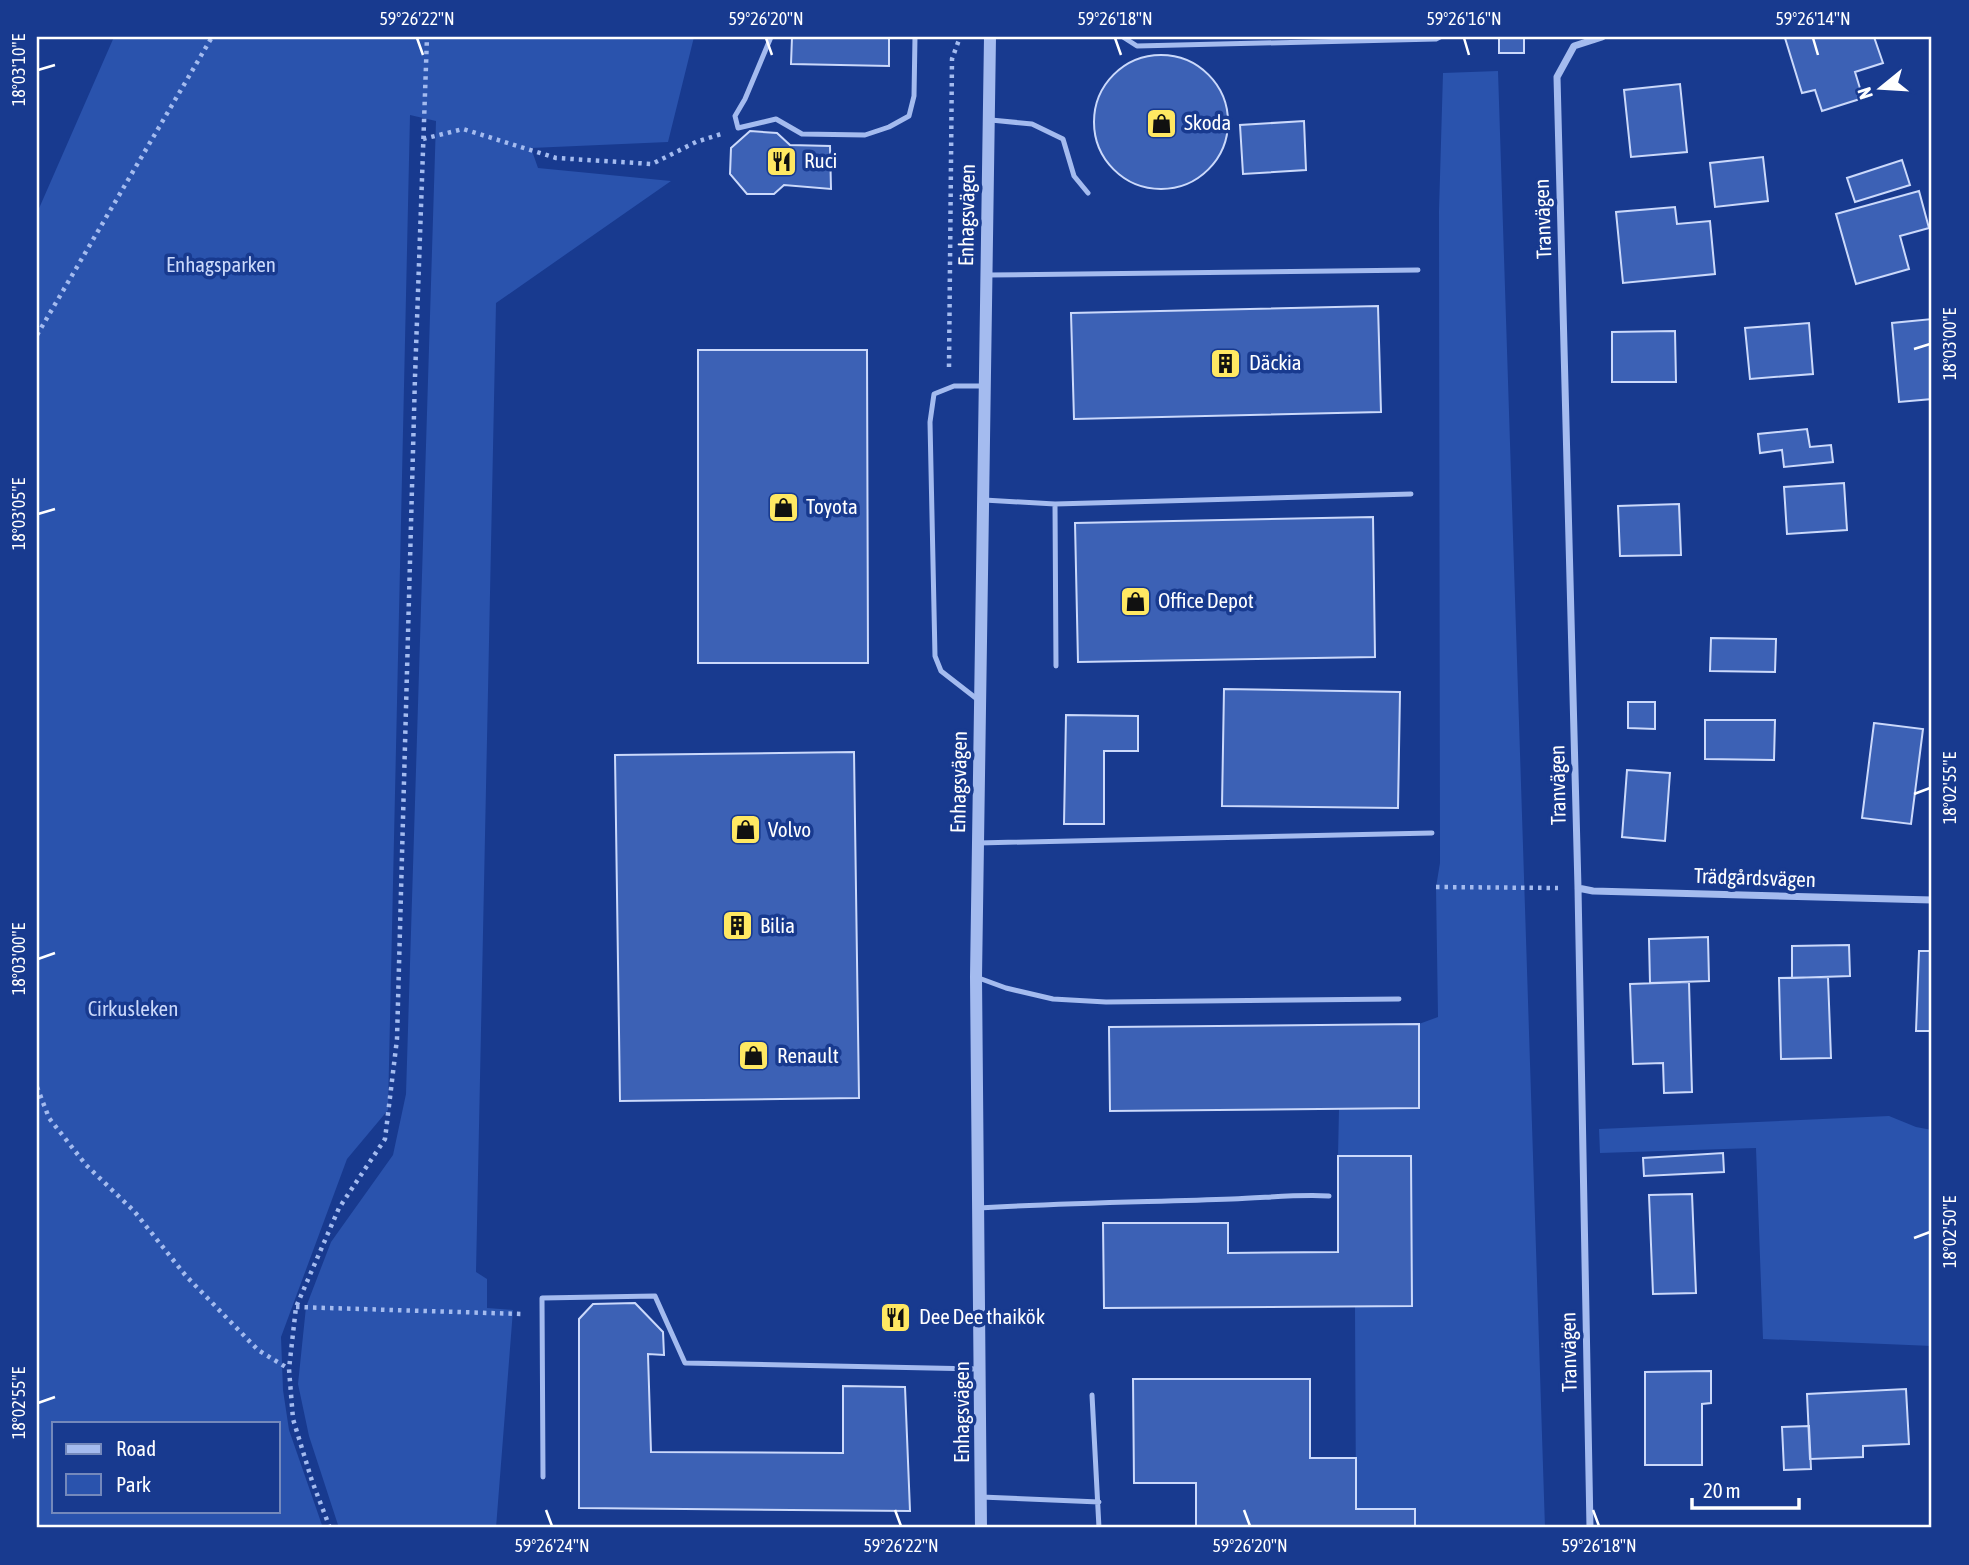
<svg xmlns="http://www.w3.org/2000/svg" width="1969" height="1565" viewBox="0 0 1969 1565" font-family="'Asap Condensed',sans-serif">
	<style>
		.green { fill: #2a53ad; fill-rule: evenodd }
		.building { fill: #3c61b5; stroke: #cbd9fb; stroke-width: 2 }
		.lines { fill: none; stroke-linecap: round; stroke-linejoin: round }
		.path { stroke: #a4bbef; stroke-width: 4.5; stroke-dasharray: 3.5 5; stroke-linecap: butt }
		.service { stroke: #a4bbef; stroke-width: 5 }
		.minor { stroke: #a4bbef; stroke-width: 7 }
		.tertiary { stroke: #a4bbef; stroke-width: 12 }
		.ticks { fill: none; stroke: #fff; stroke-width: 2.5 }
		.labels { text-anchor: middle; stroke-width: 7; stroke-linejoin: round; paint-order: stroke }
		.poi-label { font-size: 21px; fill: #fff; stroke: #183a8f; text-anchor: start }
		.street-label { font-size: 21px; fill: #fff; stroke: #183a8f }
		.park-label { font-size: 21px; fill: #cbd9fb; stroke: #183a8f }
		.neatline { fill: none; stroke: #fff; stroke-width: 2.5 }
		.ticks-label { font-size: 18px; text-anchor: middle; fill: #fff }
	</style>
	<rect width="100%" height="100%" fill="#183a8f"/>
	<path class="green" d="M114,37h580l-26,105 -137,6 7,20 133,13 -175,122 -20,969 11,7v29l26,2 -17,218h-157l-30,-92 -11,-52 8,-77 25,-65 62,-87 13,-61 30,-973 -26,-6 -22,995 -41,49 -66,178 2,53 6,40 34,98h-286v-1315zM278,1423v88h-224v-88z
		M1498,71l47,1457h-130v-18l-59,-1 -1,-202 57,-1 -1,-149 -73,-1 1,-47 80,-2v-83l19,-7 -2,-130 4,-24 -1,-652 4,-138z
		M1889,1116l27,11 16,3v216l-169,-7 -7,-191 -156,5 -1,-24z"/>
	<path class="building" d="M792,37h97v29l-98,-2z
		M1499,37h25v16h-25z
		M1789,37h85l9,26 -28,9 8,26 -41,13 -7,-21 -13,3 -17,-55z
		M1094 122a67 67 0 1 1 134 0a67 67 0 1 1-134 0Z
		M1680,84l7,68 -56,5 -7,-67z
		M1304,121l2,49 -63,4 -3,-49z
		M750,131l27,2 13,12 40,1 1,43 -47,-4 -10,9h-27l-17,-20 1,-26z
		M1763,157l5,44 -53,6 -5,-44z
		M1902,160l8,25 -55,17 -8,-24z
		M1919,191l10,37 -29,8 9,33 -53,15 -20,-70z
		M1675,207l2,17 33,-3 5,53 -92,9 -7,-71z
		M1378,306l3,106 -307,7 -3,-106z
		M1932,319v80l-33,3 -7,-79z
		M1809,323l4,51 -63,5 -5,-51z
		M1675,331l1,51h-64v-50z
		M698,350h169l1,313h-170z
		M1807,429l3,18 21,-2 2,17 -49,5 -2,-17 -22,3 -2,-19z
		M1844,483l3,47 -60,4 -3,-47z
		M1679,504l2,51 -61,1 -2,-50z
		M1373,517l2,140 -297,5 -3,-139z
		M1711,638l65,1 -1,33 -65,-1z
		M1224,689l176,3 -2,116 -176,-2z
		M1628,702h27v27l-27,-1z
		M1066,715l72,1v35h-34v73h-40z
		M1705,720h70l-1,40 -69,-1z
		M1874,723l49,6 -12,95 -49,-6z
		M854,752l5,346 -239,3 -5,-346z
		M1627,770l43,3 -5,68 -43,-4z
		M1708,937l1,44 -59,2 -1,-44z
		M1849,945l1,31 -58,2v-32z
		M1919,951h13v80h-16z
		M1828,977l3,81 -50,1 -2,-81z
		M1689,982l3,110 -28,1 -1,-30 -30,1 -3,-80z
		M1419,1024v84l-309,3 -1,-84z
		M1723,1153l1,19 -80,4 -1,-18z
		M1338,1156h73l1,150 -308,2 -1,-85h125v30l110,-1z
		M1692,1194l4,99 -43,1 -4,-99z
		M635,1303l28,29 1,23 -16,-1 3,98 192,1v-67l62,1 5,124 -331,-3v-189l14,-15z
		M1711,1371v32l-9,1v61h-57v-93z
		M1133,1379h177v79h46v51h59v19h-219v-45h-62z
		M1906,1389l3,55 -46,2v11l-53,2 -3,-65z
		M1809,1426l2,43 -27,1 -2,-43z"/>
	<g class="lines">
		<path class="path" d="M423,139l40,-10 93,29 96,6 44,-22 25,-8
			M37,335l175,-298
			M949,367l3,-308 8,-22
			M1436,887l122,1
			M37,1087l12,31 37,47 48,46 52,65 72,74 31,19
			M296,1307l226,7
			M330,1528l-18,-47 -19,-62 -4,-50 7,-62 43,-99 46,-69 12,-100 18,-662 12,-340"/>
		<path class="service" d="M771,37l-26,62 -10,17 3,12 38,-9 26,15 63,1 24,-8 20,-11 5,-20 1,-59
			M1123,37l14,9 299,-7 4,-2
			M991,120l41,4 31,15 11,37 14,17
			M988,275l430,-5
			M984,500l71,4 356,-10
			M1055,504l1,162
			M977,699l-36,-28 -6,-15 -5,-234 4,-28 20,-8h29
			M978,843l454,-10
			M976,977l30,11 47,11 53,3 293,-3
			M979,1208c85,-5 169,-6 253,-9 33,-1 65,-5 97,-3
			M1092,1395l7,133
			M543,1477l-1,-179 113,-2 30,67 293,6
			M981,1497l118,5"/>
		<path class="minor" d="M1578,888l15,3 339,9
			M1590,1528l-12,-640 -21,-811 17,-31 28,-9"/>
		<path class="tertiary" d="M981,1528l-5,-551 14,-940"/>
	</g>
	<path class="ticks" d="M417,38l6,17M766,38l6,17M1115,38l6,17M1464,38l5,17M1813,38l5,17M38,70l17,-5M1914,349l16,-5M38,514l17,-5M1914,794l16,-6M38,959l17,-6M1914,1238l16,-6M38,1403l17,-6M546,1510l6,16M895,1510l6,16M1244,1510l6,16M1593,1510l6,16"/>
	<defs>
		<symbol id="shop-square" viewBox="-11 -11 22 22"><rect x="-9" y="-9" width="18" height="18" rx="4" fill="#ffe862" stroke="#183a8f"/><path d="M-5-2.5h2.3a2.7 3.5 0 0 1 5.4 0H5L5.5 6h-11ZM-1.5-2.5h3a1.5 2.3 0 0 0-3 0Z" fill="#111"/></symbol>
		<symbol id="restaurant-square" viewBox="-11 -11 22 22"><rect x="-9" y="-9" width="18" height="18" rx="4" fill="#ffe862" stroke="#183a8f"/><path d="M-5-6h1v4h1v-4h1v4h1v-4h1v5L-1.5 .5V6h-2V.5L-5-1ZM5-6V6H3V1.5H1.5Q1.5-4 5-6Z" fill="#111"/></symbol>
		<symbol id="building-square" viewBox="-11 -11 22 22"><rect x="-9" y="-9" width="18" height="18" rx="4" fill="#ffe862" stroke="#183a8f"/><path d="M-4-6H4V6H1V3H-1V6H-4ZM-2.5-4.3h1.7v1.8h-1.7ZM.8-4.3h1.7v1.8H.8ZM-2.5-1h1.7V.8h-1.7ZM.8-1h1.7V.8H.8Z" fill="#111"/></symbol>
	</defs>
	<g fill-rule="evenodd">
		<use href="#shop-square" x="1144" y="106" width="35" height="35"/>
		<use href="#restaurant-square" x="764" y="144" width="35" height="35"/>
		<use href="#building-square" x="1208" y="346" width="35" height="35"/>
		<use href="#shop-square" x="766" y="490" width="35" height="35"/>
		<use href="#shop-square" x="1118" y="584" width="35" height="35"/>
		<use href="#shop-square" x="728" y="812" width="35" height="35"/>
		<use href="#building-square" x="720" y="908" width="35" height="35"/>
		<use href="#shop-square" x="736" y="1038" width="35" height="35"/>
		<use href="#restaurant-square" x="878" y="1300" width="35" height="35"/>
	</g>
	<g class="labels">
		<g class="poi-label">
			<text x="1184" y="130">Skoda</text>
			<text x="804" y="168">Ruci</text>
			<text x="1249" y="370">Däckia</text>
			<text x="806" y="514">Toyota</text>
			<text x="1158" y="608">Office Depot</text>
			<text x="768" y="837">Volvo</text>
			<text x="760" y="933">Bilia</text>
			<text x="777" y="1063">Renault</text>
			<text x="919" y="1324">Dee Dee thaikök</text>
		</g>
		<g class="street-label">
			<text transform="translate(967 215) rotate(-89)" y="7">Enhagsvägen</text>
			<text transform="translate(1543 219) rotate(-92)" y="7">Tranvägen</text>
			<text transform="translate(959 782) rotate(-89)" y="7">Enhagsvägen</text>
			<text transform="translate(1558 785) rotate(-91)" y="7">Tranvägen</text>
			<text transform="translate(1755 878) rotate(2)" y="7">Trädgårdsvägen</text>
			<text transform="translate(1569 1352) rotate(-91)" y="7">Tranvägen</text>
			<text transform="translate(962 1412) rotate(-90)" y="7">Enhagsvägen</text>
		</g>
		<g class="park-label">
			<text x="221" y="272">Enhagsparken</text>
			<text x="133" y="1016">Cirkusleken</text>
		</g>
	</g>
	<rect width="1969" height="1565" fill="none" stroke="#183a8f" stroke-width="77"/>
	<rect x="52" y="1422" width="228" height="91" fill="#183a8f" stroke="#7489bc" stroke-width="2"/>
	<rect x="66" y="1444" width="35" height="10" fill="#a4bbef" stroke="#7489bc" stroke-width="2"/>
	<text x="116" y="1456" font-size="21" fill="#ffffff">Road</text>
	<rect x="66" y="1474" width="35" height="21" fill="#2a53ad" stroke="#7489bc" stroke-width="2"/>
	<text x="116" y="1492" font-size="21" fill="#ffffff">Park</text>
	<g transform="translate(1881 88) rotate(252)" stroke="#183a8f" stroke-width="5" paint-order="stroke">
	<path d="M0-5L12 26L0 18L-12 26Z" fill="#ffffff"/>
	<text y="-10" font-size="19" font-weight="bold" text-anchor="middle" fill="#ffffff">N</text>
	</g>
	<path d="M1692 1498v10h107v-10" fill="none" stroke="#ffffff" stroke-width="3.5"/>
	<text x="1703" y="1498" font-size="21" fill="#ffffff" stroke="#183a8f" stroke-width="5" paint-order="stroke">20 m</text>
	<rect x="38" y="38" width="1892" height="1488" class="neatline"/>
	<g class="ticks-label">
		<text x="417" y="25">59°26'22"N</text>
		<text x="766" y="25">59°26'20"N</text>
		<text x="1115" y="25">59°26'18"N</text>
		<text x="1464" y="25">59°26'16"N</text>
		<text x="1813" y="25">59°26'14"N</text>
		<text transform="translate(19 70) rotate(-90)" y="6">18°03'10"E</text>
		<text transform="translate(1950 344) rotate(-90)" y="6">18°03'00"E</text>
		<text transform="translate(19 514) rotate(-90)" y="6">18°03'05"E</text>
		<text transform="translate(1950 788) rotate(-90)" y="6">18°02'55"E</text>
		<text transform="translate(19 959) rotate(-90)" y="6">18°03'00"E</text>
		<text transform="translate(1950 1232) rotate(-90)" y="6">18°02'50"E</text>
		<text transform="translate(19 1403) rotate(-90)" y="6">18°02'55"E</text>
		<text x="552" y="1552">59°26'24"N</text>
		<text x="901" y="1552">59°26'22"N</text>
		<text x="1250" y="1552">59°26'20"N</text>
		<text x="1599" y="1552">59°26'18"N</text>
	</g>
</svg>
